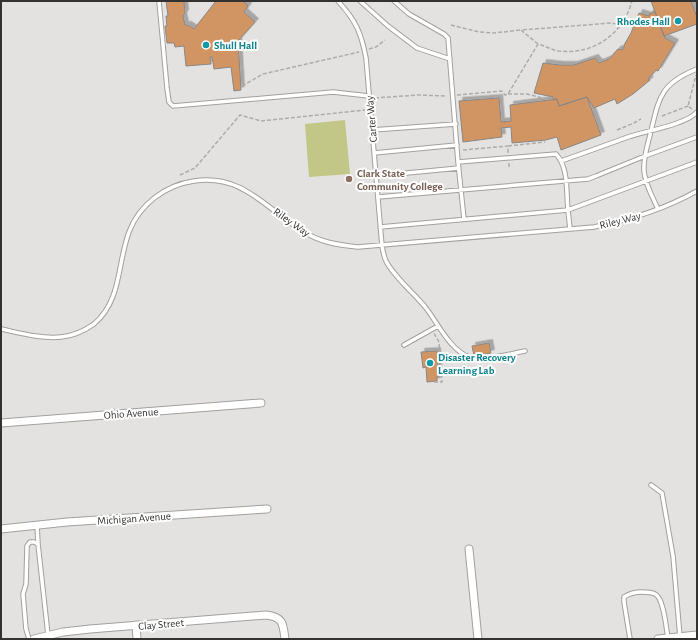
<svg xmlns="http://www.w3.org/2000/svg" width="698" height="640" viewBox="0 0 698 640" font-family="'Alegreya Sans',sans-serif">
	<style>
		.green { fill: #c2c686 }
		.building { fill: #d19464; stroke: #898785; filter: url(#shadow) }
		.lines { fill: none; stroke-linecap: round; stroke-linejoin: round }
		.lane-casing { stroke: #a3a09e; stroke-width: 5.5 }
		.street-casing { stroke: #a3a09e; stroke-width: 9 }
		.path { stroke: #aeacaa; stroke-width: 1.5; stroke-dasharray: 4 2; stroke-linecap: butt }
		.lane { stroke: #fff; stroke-width: 3.5 }
		.street { stroke: #fff; stroke-width: 7 }
		.culture-dot { fill: #0f9aa8; stroke: #fff; stroke-width: 1.5 }
		.education-dot { fill: #8d6e63; stroke: #fff; stroke-width: 1.5 }
		.labels { text-anchor: middle; stroke-width: 4; stroke-linejoin: round; paint-order: stroke }
		.culture-label { font-size: 11px; font-weight: bold; fill: #0d838f; stroke: #fff; text-anchor: start }
		.street-label { font-size: 11px; fill: #333231; stroke: #fff }
		.education-label { font-size: 11px; font-weight: bold; fill: #785e54; stroke: #fff; text-anchor: start }
	</style>
	<defs>
		<filter id="shadow"><feDropShadow dx="3.5" dy="-3.5" stdDeviation="0" flood-color="#0004"/></filter>
	</defs>
	<rect width="100%" height="100%" fill="#e4e2e0"/>
	<path class="green" d="M345,120l5,54 -41,3 -4,-53z"/>
	<path class="building" d="M166,1h18l1,12 -2,3 2,9h3l6,4 22,-28h27l5,5 -4,6 11,10 -17,19 3,49 -7,1 -3,-24 -17,2 -2,-12h-2l1,7 -25,2 -2,-20 -9,1 -1,-4h-7l-2,-17h2l-1,-10h2z
		M651,1h40l6,16v7l-33,12z
		M655,12l10,26 10,5 -17,28 -2,-1 -8,9 2,1 -17,14 -16,10 -2,-5 -21,9 -7,-11 -28,9 -2,-7 -4,1v-3l-19,-4 9,-30 17,2h14l21,-7 4,5 10,-4 9,-10 4,1 2,-3v-2l7,-12 8,-20 10,3v-2z
		M587,97l14,38 -40,15 -4,-13 -11,3 -34,3 -1,-16 -10,1 1,9 -39,5 -4,-41 40,-3 2,24 10,-1 -1,-16 47,-6 2,7z
		M489,343l2,10 -17,3 -2,-10z
		M437,351l1,20h-1l1,6h-1v4l-10,1 -1,-15 -3,1 -2,-16z"/>
	<g class="lines">
		<defs>
			<path id="lane" d="M159,1l8,87 2,14 4,4 160,-14 36,4
				M338,1c18,20 23,31 28,57l16,188c1,6 2,12 5,17 10,17 27,30 39,45 11,14 25,44 44,49 17,4 38,-3 55,-6
				M360,1l28,25 29,22 33,11
				M394,1l15,13 35,20 4,4 10,124
				M372,130l84,-6
				M374,153l83,-8
				M561,161c23,-8 45,-16 67,-24 17,-6 57,-12 69,-25
				M376,176l83,-8
				M378,197l210,-18 8,-3 49,-20 52,-19
				M658,209c-5,-11 -13,-25 -14,-38 -1,-12 3,-24 6,-36 9,-36 9,-51 47,-66
				M464,219l-6,-57 98,-8c13,14 10,38 12,56l129,-48
				M380,227l188,-17 2,19
				M1,329c19,4 40,10 60,8 12,-1 23,-6 33,-13 28,-24 23,-60 35,-92 10,-27 36,-47 65,-51 49,-7 71,27 107,49 17,12 37,15 57,17l236,-20c36,-7 71,-18 103,-36
				M404,345l34,-19
				M651,485l11,8 11,63 7,81
				M37,525l1,19
				M29,639l-3,-10 -3,-35 3,-10 1,-38 3,-4h4l4,2 10,91
				M630,639l-6,-37v-5c6,-4 12,-5 18,-5 4,0 9,0 13,2 9,4 11,34 13,44"/>
			<path id="street" d="M1,423l260,-20
				M1,529l66,-7 200,-13
				M469,549l9,90
				M136,625l1,14
				M34,639l29,-7 27,-3 176,-14c17,2 17,8 19,24
				M658,639l39,-4"/>
		</defs>
		<use href="#lane" class="lane-casing"/>
		<use href="#street" class="street-casing"/>
		<path class="path" d="M451,25l28,7 15,1 27,-3
			M538,44l-17,-14 90,-7 10,2
			M369,49l7,-2 9,-7
			M242,86l21,-12 96,-22
			M508,94h19l16,4
			M457,95l45,-4 3,4 3,-1 30,-50c7,2 14,6 21,7 35,4 64,-17 73,-50
			M375,98l43,-3 29,1
			M692,109l-4,-3 8,-31
			M662,116l26,-10
			M617,130l17,-7 7,-4
			M508,146l37,-4
			M463,150l45,-4v7
			M509,163v6
			M180,175l15,-7 45,-53 21,6 104,-11
			M434,382h8l-3,-40 -5,-9"/>
		<use href="#lane" class="lane"/>
		<use href="#street" class="street"/>
	</g>
	<g class="culture-dot">
		<circle cx="678" cy="21" r="4"/>
		<circle cx="206" cy="45" r="4"/>
		<circle cx="430" cy="363" r="4"/>
	</g>
	<circle class="education-dot" cx="349" cy="179" r="4"/>
	<g class="labels">
		<g class="culture-label">
			<text x="670" y="25" text-anchor="end">Rhodes Hall</text>
			<text x="214" y="49">Shull Hall</text>
			<text x="438" y="361">Disaster Recovery<tspan x="438" dy="13">Learning Lab</tspan></text>
		</g>
		<g class="street-label">
			<text transform="translate(371 119) rotate(-95)" y="4">Carter Way</text>
			<text transform="translate(620 220) rotate(-14)" y="4">Riley Way</text>
			<text transform="translate(292 222) rotate(35)" y="4">Riley Way</text>
			<text transform="translate(131 413) rotate(-4)" y="4">Ohio Avenue</text>
			<text transform="translate(134 518) rotate(-4)" y="4">Michigan Avenue</text>
			<text transform="translate(161 624) rotate(-5)" y="4">Clay Street</text>
		</g>
		<g class="education-label">
			<text x="357" y="177">Clark State<tspan x="357" dy="13">Community College</tspan></text>
		</g>
	</g>
	<rect width="698" height="640" fill="none" stroke="#333231" stroke-width="4"/>
</svg>
